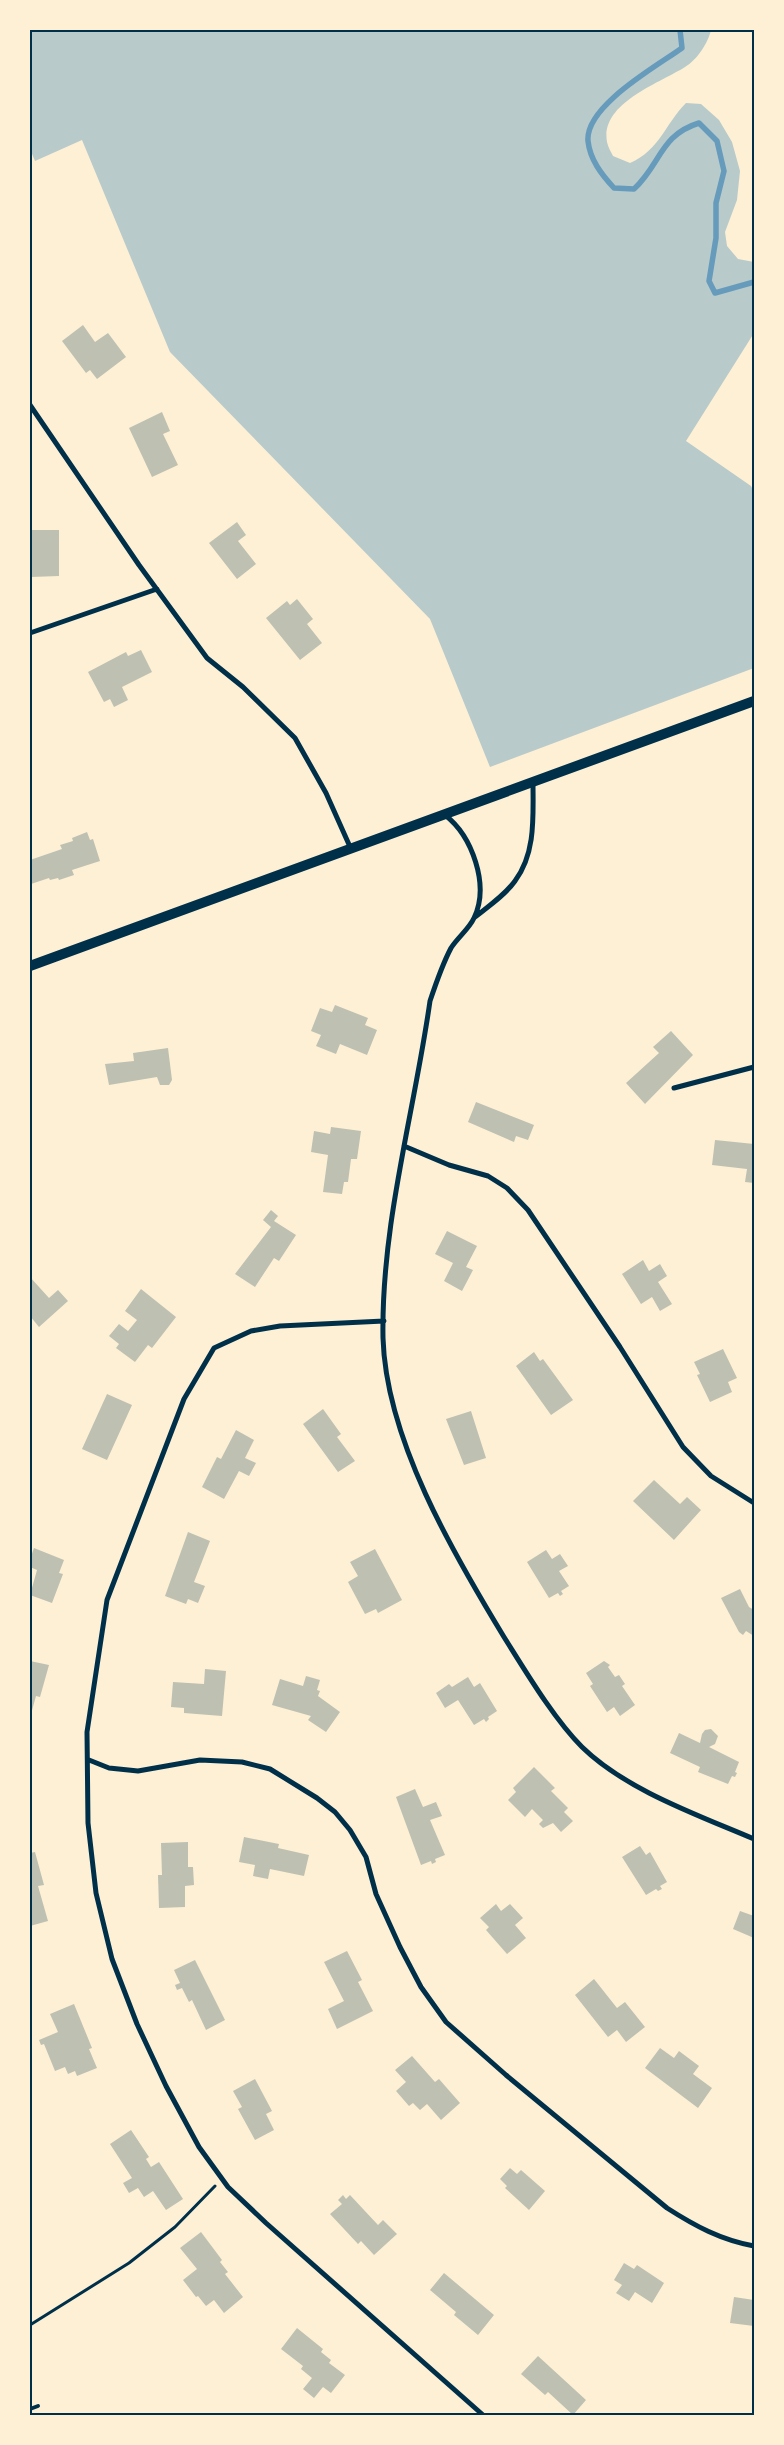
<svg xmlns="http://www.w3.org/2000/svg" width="784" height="2445" viewBox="0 0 784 2445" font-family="Jost,sans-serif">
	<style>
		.green { fill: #b9caca }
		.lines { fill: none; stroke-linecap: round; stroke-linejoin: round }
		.stream { stroke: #669bbc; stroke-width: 5.5 }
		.building { fill: #bec0b2 }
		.path { stroke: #003049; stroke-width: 3 }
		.service { stroke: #003049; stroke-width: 4 }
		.minor { stroke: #003049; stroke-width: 5 }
		.secondary { stroke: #003049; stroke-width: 10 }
		.neatline { fill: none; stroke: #003049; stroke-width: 2 }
	</style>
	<rect width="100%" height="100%" fill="#fdf0d5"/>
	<path class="green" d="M30,30h681c-3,13 -14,30 -26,37 -25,16 -85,36 -78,75 1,5 4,10 6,14l17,7c30,-13 35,-39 56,-60l15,1 18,16 13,22 8,29 -3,29 -12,32 2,14 11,13 16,3v71l-68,108 65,45 3,6v176l-264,99 -60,-148 -260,-267 -88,-212 -47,21 -5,-12z"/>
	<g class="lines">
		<path class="stream" d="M680,30l2,18c-25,18 -97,58 -94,93 2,19 14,34 26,47l20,1c27,-25 26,-54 65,-66l18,18 7,30 -8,32v35l-7,43 6,12 39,-11"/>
	</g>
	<path class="building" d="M83,325l12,17 13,-9 18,24 -29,22 -7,-9 -4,3 -24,-32z
		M162,412l8,19 -7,3 15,31 -26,12 -23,-49z
		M237,522l9,13 -8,6 18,23 -19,15 -28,-36z
		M31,530h28v46l-28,1z
		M297,599l16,20 -6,5 15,19 -22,17 -34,-42 21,-17 3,4z
		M141,650l11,22 -30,15 6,13 -14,7 -4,-8 -6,3 -16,-30 38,-20 2,4z
		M87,832l3,8 3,-1 7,22 -28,9 2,5 -15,5 -1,-2 -8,2 -1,-2 -18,6 -1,-24 32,-11 -2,-4 13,-4 -1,-3z
		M335,1005l33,13 -3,7 12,5 -10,25 -27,-11 -4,10 -20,-8 5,-11 -10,-4 9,-23 12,4z
		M671,1031l22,24 -48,49 -19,-21 33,-30 -6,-6z
		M168,1048l4,32 -3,5h-9l-3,-8 -48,8 -4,-21 29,-3 -1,-8z
		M476,1102l58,23 -6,15 -12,-4 -2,6 -46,-20z
		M331,1127l30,4 -4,28h-6l-3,23h-4l-2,12 -19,-2 5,-37 -17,-3 3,-21 16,3z
		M715,1140l39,4v39l-9,-1 2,-13 -35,-4z
		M271,1210l7,6 -4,5 22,14 -17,26 -5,-3 -19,29 -20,-13 36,-47 -8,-7z
		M447,1231l30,15 -11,21 7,3 -11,21 -18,-10 9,-18 -18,-9z
		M643,1260l6,11 11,-7 7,12 -9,6 14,22 -12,7 -8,-14 -11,7 -19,-30z
		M30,1277l19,21 9,-8 10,11 -29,26 -9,-11z
		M141,1289l35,28 -24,31 -4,-3 -13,17 -19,-14 3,-4 -10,-8 10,-12 9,7 9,-11 -12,-9z
		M723,1349l14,29 -9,4 4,10 -22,10 -13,-27 3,-1 -6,-12z
		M534,1352l6,9 3,-2 30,41 -22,15 -35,-49z
		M107,1394l25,11 -25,55 -25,-11z
		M323,1409l18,25 -4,3 18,24 -17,11 -35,-48z
		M471,1411l15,47 -22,7 -18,-46z
		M236,1430l18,10 -9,18 11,5 -7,13 -10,-5 -15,28 -22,-12 15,-30 4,2z
		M654,1480l26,24 7,-7 14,13 -27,30 -41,-39z
		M188,1532l22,9 -16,41 11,4 -7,17 -10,-4 -2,5 -21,-8z
		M34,1548l30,12 -5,13 4,1 -11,29 -22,-8 7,-25 -7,-3v-8z
		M375,1549l27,51 -24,13 -2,-4 -11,5 -17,-32 10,-6 -8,-14z
		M546,1550l6,9 8,-5 8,12 -9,5 10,15 -8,5 2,3 -3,2 -2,-3 -9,5 -22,-36z
		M740,1589l9,18 5,3v26l-8,-5 -3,4 -4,-3 -18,-34z
		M30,1661l19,4 -9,32 -4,-1 -5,18z
		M604,1661l6,4 -2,2 7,10 4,-2 6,9 -3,2 13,19 -15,11 -6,-9 -7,5 -17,-26 3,-2 -7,-11z
		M205,1669l21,2 -4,45 -38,-3v-5l-13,-1 2,-25 31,2z
		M306,1676l14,4 -3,10 3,1 -2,5 22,16 -14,20 -18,-12 3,-4 -39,-11 8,-26 23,7z
		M468,1677l6,10 6,-4 17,28 -9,6 1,2 -3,3 -2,-3 -10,6 -16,-25 -13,8 -9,-15 13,-9 3,3z
		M711,1729l7,7 -3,8 -6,3 30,15 -4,10 2,1 -2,4 -3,-1 -4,8 -30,-12 2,-5 -30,-14 9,-20 21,10 2,-9 3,-4z
		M534,1767l21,21 -4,3 17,17 -4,4 9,9 -12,11 -8,-9 -10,5 -4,-4 4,-4 -11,-11 -7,8 -17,-17 8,-8 -3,-4z
		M415,1789l8,18 13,-5 6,14 -12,4 15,35 -10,4 1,3 -4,2 -1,-3 -10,4 -25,-68z
		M244,1837l35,7 -1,4 31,7 -5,21 -34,-7 -2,10 -15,-3 2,-11 -16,-3z
		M188,1842v25h5l1,18 -9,1v21l-26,1 -1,-33h4l-1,-32z
		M640,1846l6,9 4,-3 17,30 -7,4 2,3 -4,2 -2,-2 -10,6 -24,-38z
		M35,1852l9,33 -6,1 10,35 -18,5v-73z
		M496,1904l5,7 9,-7 13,14 -8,7 11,13 -19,16 -21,-24 3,-3 -9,-9z
		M740,1911l14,5v22l-21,-9z
		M347,1951l15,29 -4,2 15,29 -36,18 -9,-20 16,-8 -20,-39z
		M195,1960l30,60 -19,10 -14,-30 -3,2 -7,-14 -5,2 -2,-5 5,-2 -6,-13z
		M594,1979l23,29 8,-6 20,25 -19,15 -9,-12 -9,7 -33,-42z
		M74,2004l18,44 -3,1 8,19 -20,8 -2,-5 -7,3 -3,-7 -10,4 -11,-27 -3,1 -2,-5 19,-8 -8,-18z
		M660,2048l14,10 5,-7 20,15 -6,8 19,14 -14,20 -53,-40z
		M412,2056l23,26 4,-3 21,24 -19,17 -14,-16 -7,6 -7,-7 -4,3 -13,-15 10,-9 -11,-12z
		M255,2079l17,32 -6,3 8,16 -19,10 -17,-31 4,-2 -9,-16z
		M131,2130l18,27 -3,2 5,8 8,-5 24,37 -17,11 -13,-19 -9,6 -6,-9 -9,5 -6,-10 9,-5 -22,-34z
		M510,2168l7,6 4,-4 24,21 -16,19 -24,-22 2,-2 -7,-7z
		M343,2195l3,4 4,-4 28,30 5,-5 14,14 -23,21 -13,-14 -3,3 -28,-30 12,-10 -4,-4z
		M201,2232l21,28 -2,2 8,10 -3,2 18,23 -19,16 -10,-13 -8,6 -8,-10 -2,1 -13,-17 14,-11 -17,-21z
		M624,2263l10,6 3,-4 27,18 -12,20 -17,-11 -6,9 -13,-8 6,-8 -8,-5z
		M444,2273l50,42 -16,20 -24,-20 2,-3 -26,-22z
		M734,2297l20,3v26l-24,-3z
		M297,2328l26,21 -2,3 10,8 -2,3 16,12 -14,18 -8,-6 -9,11 -11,-9 9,-11 -11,-9 2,-3 -22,-17z
		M538,2356l48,44 -13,15 -25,-23 -3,3 -24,-21z"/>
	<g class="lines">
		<path class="path" d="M30,2325l99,-62 46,-36 40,-41"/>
		<path class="service" d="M30,2409l8,-3"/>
		<path class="minor" d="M30,405l109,160 68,93 36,29 52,51 31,55 25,56
			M30,633l127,-44
			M445,815c27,21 45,70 29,103 -5,11 -16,19 -23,30 -9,17 -15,35 -21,53 -16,113 -49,223 -47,337 3,101 70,215 121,299 22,35 50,82 78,110 44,43 116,68 172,92
			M475,917c14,-11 30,-22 40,-36 21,-28 18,-65 18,-98
			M674,1088l80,-21
			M404,1146l45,19 39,11 19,12 21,22 92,137 63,100 28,29 43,27
			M384,1321l-104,5 -29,5 -37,17 -30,51 -77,201 -20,132 1,91 8,70 16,66 25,65 29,62 33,61 29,40 38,36 217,192
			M89,1760l20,8 29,3 62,-11 42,2 28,7 47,29 18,14 15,18 16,27 10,37 24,53 21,40 25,35 60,53 161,133c28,18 54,32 87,38"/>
		<path class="secondary" d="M30,966l724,-265"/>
	</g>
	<rect width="784" height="2445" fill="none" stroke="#fdf0d5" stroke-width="62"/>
	<rect x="31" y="31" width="722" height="2383" class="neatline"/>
</svg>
